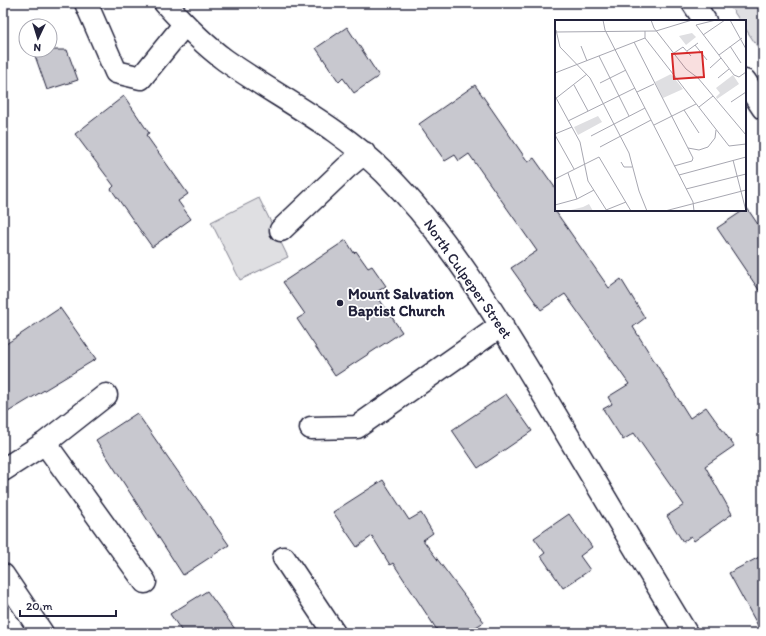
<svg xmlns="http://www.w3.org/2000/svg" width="766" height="636" viewBox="0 0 766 636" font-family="Itim,sans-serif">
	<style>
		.green { fill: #dfdfe2; stroke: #80808e }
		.building { fill: #c8c8cf; stroke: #22223b }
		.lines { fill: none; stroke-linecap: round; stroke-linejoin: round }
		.minor-casing { stroke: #22223b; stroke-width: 25 }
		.minor { stroke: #fff; stroke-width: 22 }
		.poi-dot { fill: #22223b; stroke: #fff; stroke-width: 1.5 }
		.labels { text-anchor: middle; stroke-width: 3.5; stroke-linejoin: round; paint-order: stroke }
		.street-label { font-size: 15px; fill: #22223b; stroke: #fff }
		.poi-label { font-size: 15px; font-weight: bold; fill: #22223b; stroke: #fff; text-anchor: start }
		.inset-road { fill: none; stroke: #a7a7b1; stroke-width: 1 }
		.view { fill: #d62828; fill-opacity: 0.15; stroke: #d62828; stroke-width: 2 }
		.inset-edge { fill: none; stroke: #22223b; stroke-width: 2 }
	</style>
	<rect width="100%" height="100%" fill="#fff"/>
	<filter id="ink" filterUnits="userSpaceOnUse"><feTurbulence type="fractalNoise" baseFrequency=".025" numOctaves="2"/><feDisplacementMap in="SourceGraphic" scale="8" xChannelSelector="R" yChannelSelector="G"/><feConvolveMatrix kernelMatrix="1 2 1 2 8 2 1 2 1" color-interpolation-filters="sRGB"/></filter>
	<g filter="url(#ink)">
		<path class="green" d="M728,3h35v52l-18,-27v-7h-5z
			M259,198l29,59 -48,23 -29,-58z"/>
		<path class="building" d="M347,27l32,49 -25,17 -11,-15 -4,4 -23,-34z
			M33,50h34l11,30 -31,10z
			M475,85l53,77 6,-4 22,31v23l53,76 12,-9 24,39 -12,9 57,91 16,-11 28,39 -29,20 27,48 -38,27 -3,-5 -8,6 -16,-26 17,-11 -50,-72 -11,7 -20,-31 9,-5 -4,-7 21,-13 -64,-90 -24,16 -30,-42 26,-17 -68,-97 -10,7 -4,-6 -10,6 -26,-37z
			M124,96l25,37 -3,2 42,59 -10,7 13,18 -39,28 -41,-58 3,-3 -39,-52z
			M747,208l16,24v64l-46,-68z
			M346,240l8,13 2,-2 12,17 4,-2 14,20 -11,7 27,39 -67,44 -38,-57 8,-5 -22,-32z
			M60,308l36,51 -93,56v-69z
			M506,394l26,37 -54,37 -26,-38z
			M137,413l92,132 -46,30 -87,-135z
			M383,480l26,40 12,-7 12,20 -10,7 61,82 -18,11h-27l-46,-70 -3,2 -18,-29 -15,11 -24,-35z
			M569,514l23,33 -12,9 10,14 -27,18 -22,-32 4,-3 -11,-15z
			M763,555v78h-1l-33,-60z
			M207,591l31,42h-55l-13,-19z"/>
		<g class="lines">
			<defs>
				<path id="minor" d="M86,3l30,69 25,6 43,-53
					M165,3c18,20 38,41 60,57 54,38 113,66 160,113 67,67 115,150 164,231 45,76 91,153 137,229
					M693,3l12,18
					M745,81l18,27
					M281,230l65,-62 18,-15
					M311,428l46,-1 145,-102
					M45,443l61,-48
					M3,470l42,-27 100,139
					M284,558l50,75
					M3,575l39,58"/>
			</defs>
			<use href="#minor" class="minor-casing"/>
			<use href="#minor" class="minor"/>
		</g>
	</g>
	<circle class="poi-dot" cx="340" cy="303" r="4"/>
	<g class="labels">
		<g class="street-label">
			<text transform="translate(468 279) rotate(55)" y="5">North Culpeper Street</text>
		</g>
		<g class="poi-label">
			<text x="348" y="299">Mount Salvation<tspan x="348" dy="17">Baptist Church</tspan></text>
		</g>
	</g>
	<g transform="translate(555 20)">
		<rect width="191" height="191" fill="#fff"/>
		<path d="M137,13l4,4 -10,8 -7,-9zM116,54l12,15 -20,9 -8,-16zM178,55l6,9 -22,15 -1,-2 4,-4 -4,-5zM43,96l4,6 -24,13 -4,-8zM34,184l4,7h-26l16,-4z" fill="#dfdfe2"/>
		<path class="inset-road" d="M48,0l2,10 88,172 1,9M96,0l3,8 32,41 12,9 48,57M161,0l-20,5 38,50 5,2 7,-5M175,0l16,29M1,10l4,17 30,31 39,75 10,38 8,20M90,11v7l84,108 17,-2M0,12l101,-1 36,-11M148,15l22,-15M79,22l59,116 -1,3 -18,5M140,25l12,15M26,26l6,15M175,26l11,17M132,31l11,-8M119,33l9,-6 8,9M164,35l23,-17M44,36l30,60M155,48l11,-10M0,53l90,-35M163,58l11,-9M45,63l26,-13M19,65l14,26M82,72l17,-8M0,76l25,46 8,39 19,30M0,79l32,-25M176,82l15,-10M144,87l14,-11M129,90l15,23M13,101l67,-33M99,105l42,-21M0,114l17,-7M0,115l19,34M36,116l54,-28M45,127l51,-27M133,128l11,2 9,-3 7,-9 1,-8M178,140l13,51M66,142l3,5h8M13,153l9,26M124,155l67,-18M0,159l44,-22 32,54M131,169l60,-15M0,185l22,-6 17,-9M51,190l20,-8M110,191l81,-21"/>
		<path class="view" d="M147,32l2,25 -30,2 -2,-25z"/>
		<rect width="191" height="191" class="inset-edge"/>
	</g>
	<rect width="766" height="636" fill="none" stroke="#fff" stroke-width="16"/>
	<rect x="8" y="8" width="750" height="620" fill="none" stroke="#22223b" stroke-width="1.5" filter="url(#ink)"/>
	<g transform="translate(38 38) rotate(184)"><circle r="19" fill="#ffffff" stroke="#a7a7b1"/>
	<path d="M0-3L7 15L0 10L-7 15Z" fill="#22223b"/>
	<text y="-6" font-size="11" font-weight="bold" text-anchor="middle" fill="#22223b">N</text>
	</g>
	<path d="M20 610v6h96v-6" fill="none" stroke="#22223b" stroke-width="2"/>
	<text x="26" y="610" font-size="12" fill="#22223b" stroke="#ffffff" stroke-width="3" paint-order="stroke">20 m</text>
</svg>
